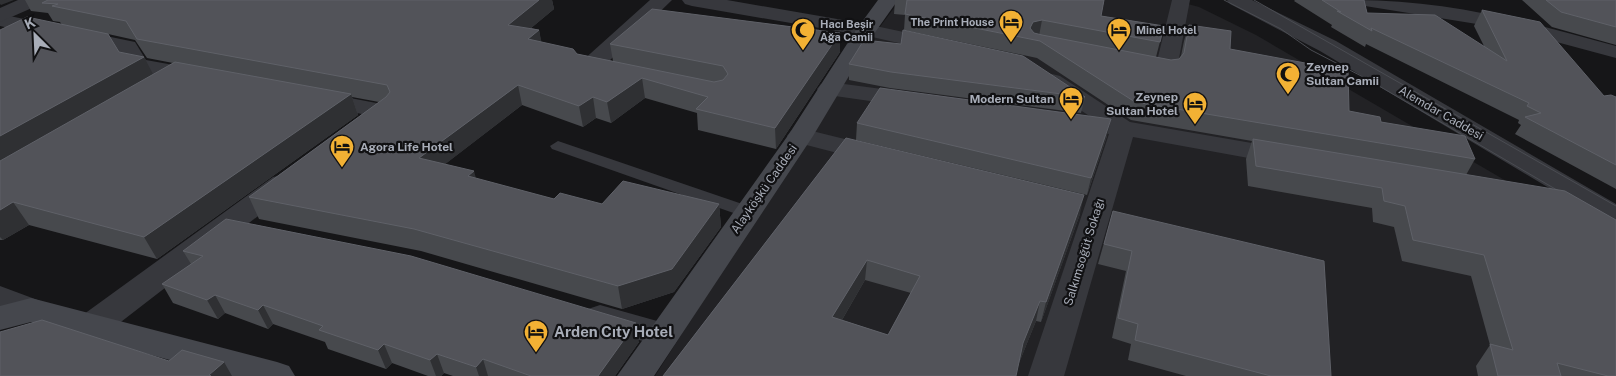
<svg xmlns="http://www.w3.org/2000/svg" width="1616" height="376" viewBox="0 0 1616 376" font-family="'Public Sans',sans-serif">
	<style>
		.built { fill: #222225 }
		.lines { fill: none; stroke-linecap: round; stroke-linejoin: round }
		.service { fill: #37383d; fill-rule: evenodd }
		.pedestrian { fill: #37383d; fill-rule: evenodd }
		.minor { fill: #37383d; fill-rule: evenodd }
		.tertiary { fill: #37383d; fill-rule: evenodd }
		.secondary { fill: #45474d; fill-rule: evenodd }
		.tram { stroke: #4a4c52; stroke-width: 1 }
		.wall { fill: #47494d; fill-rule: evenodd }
		.shaded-wall { fill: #2f3033 }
		.building { fill: #525359; stroke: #5f6168; fill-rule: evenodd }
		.labels { text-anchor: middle; stroke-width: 4.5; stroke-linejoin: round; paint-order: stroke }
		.far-poi-label { font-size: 11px; font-weight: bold; fill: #a8adb8; stroke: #111113; text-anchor: start }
		.poi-label { font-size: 12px; font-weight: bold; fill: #a8adb8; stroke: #111113; text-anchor: start }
		.street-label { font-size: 12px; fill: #a8adb8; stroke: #111113 }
		.near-poi-label { font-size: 15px; font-weight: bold; fill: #a8adb8; stroke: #111113; text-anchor: start }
	</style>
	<rect width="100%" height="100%" fill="#161618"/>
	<path class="built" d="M900,0h273l26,7 57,28 360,210v131h-961l201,-317z"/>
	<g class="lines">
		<path class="service" d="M558,141l196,67 3,4 -3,4h-12l-190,-67 -2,-3z"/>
		<path class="pedestrian" d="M1172,0h18l-13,69 -3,5 -8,1 -31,-5 -3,-5 3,-5 8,-1 14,2z
			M1356,0c90,0 173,22 260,46v12l-108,-29 -143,-23 -7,-2z"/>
		<path class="minor" d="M650,0h22l-66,64 16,3 3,5 -3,5 -8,2 -33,-7 -3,-5 3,-5z
			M1227,0h25l84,41 280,163v21l-10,-3 -286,-171 -90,-47z
			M0,14l135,28 11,18 61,11 3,5 -3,5 -8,2 -69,-13 -11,-18 -119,-26z
			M866,24l80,17 3,5 -3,5 -8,1 -79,-18 -3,-4 3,-4z
			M1052,74l8,2 70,46 157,27 9,2 4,6 -4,6 -9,2 -154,-28 -69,239h-36l81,-242 -12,-3 -3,-5 3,-5 -53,-35 -4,-5 4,-5z
			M829,82l83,11 8,2 4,5 -4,5 -8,2 -91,-13 -4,-5 4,-5z
			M319,92l73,14 3,5c-9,13 -26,24 -42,20l-3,-5 12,-12 -51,-10 -4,-5 4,-5z
			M800,128l85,21 4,6 -4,6 -9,2 -85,-22 -4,-5 4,-5z
			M283,175l10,2 4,6 -4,6 -189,146 -12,3 -12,-3 -5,-9 5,-9 193,-140z
			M600,305l75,21 5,9 -5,9 -12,3 -75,-22 -4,-8 4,-8z"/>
		<path class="tertiary" d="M18,0h26l-3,4 -41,18v-14z
			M682,0h45l139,24 7,2 3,4 -3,4 -7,2 -174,-30 -7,-2z
			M0,286l43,16 4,8 -4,8 -12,4 -31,-12z"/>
		<path class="secondary" d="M878,0h20l-22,31 -63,105 -159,240h-37l172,-242 67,-104z
			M31,298l246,64 12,4 6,10h-67l-197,-54 -31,8v-24z"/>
		<path class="tram" d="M1224,0l57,29 30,21 56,29 202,118
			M1254,0l362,206"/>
	</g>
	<path class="wall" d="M25,0h527l2,9 -23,19 8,2 2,12 36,12 36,7 -3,-17 230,8 -64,97 -78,-19 -1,-17 -52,-15 -34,25 -15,-5 -13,9 -61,-22 -77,59 31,15 78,20 48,5h117l2,23 -47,65 -52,17 -201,-58 -162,-32 -10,-22 130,-95 -27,-5 6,18 -201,144 -128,-34 -26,15h-3v-210l62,-5 -2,-3 -7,-1 -5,-8 -17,-2zM108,34l27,6 12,18 26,5 -20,12 -34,-23z
		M895,0h209l-3,16 63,10 -8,31 15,3 8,-1 2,-3 3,-15 5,-16 41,24 119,62 32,11 94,37 -9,16 150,201h-138l-2,-10 14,-21 -19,-69 -69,-15 -8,-34 -21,-5 -1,-14 -124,-22 -2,-27 6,-18 -121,-21 -94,-62 -133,-28 1,-15 -11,-1z
		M1295,0h69l3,13 117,33 -10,-20 8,-16 122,86 12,1v92l-101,-55 6,-9 -3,-2 1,-3 -153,-76 -1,3 -34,-20 1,-2 -38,-24z
		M1522,0h94v45l-64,-18z
		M849,64l236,33 -4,16 -191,-25 -41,-8z
		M857,123l250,13 -20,59 -231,-55z
		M846,138l234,76 -39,108 -5,-1 -17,42 -356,13zM865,280l46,13 -23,42 -46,-15z
		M1113,211l218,165h-145l-58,-16 3,-16 -19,-6 14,-67 -28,-7z
		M183,251l456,91 -24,34h-162l-9,-3 -3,3h-13l-36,-13 -6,6 -58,-20 -3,-7 -52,-18 -5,5 -43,-16 -7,6 -45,-16 -11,-19 29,-20z"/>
	<path class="shaded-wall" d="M0,0h14l-13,5 -1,-1z
		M539,0h13l2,9 -42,35 -4,-19z
		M1042,20l-3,16 -9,3v-11l3,-6z
		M539,30l4,19 -15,-10z
		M840,33v19l-64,97 -1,-21z
		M144,57l10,19 -154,90v-30z
		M642,78l3,20 -34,25 -4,-21z
		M518,85l4,20 -96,74 -7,-21z
		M351,94l7,21 -201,144 -13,-22z
		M593,97l3,21 -13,9 -4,-21z
		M1111,119l-4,17 -20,59 4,-17z
		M474,171l6,22 -12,-17z
		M1084,195l-4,19 -39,108 5,-20z
		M13,202l16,23 -26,15 -3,-3v-27z
		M719,204l2,23 -47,65 -52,17 -4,-23z
		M867,260l-2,20 -33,57v-20z
		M215,295l10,18 -7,6 -11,-19z
		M1040,301l-4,20 -17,42 4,-20z
		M263,305l10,19 -5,5 -10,-19z
		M636,323l3,19 -24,34h-17z
		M384,344l8,19 -6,6 -8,-19z
		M437,354l7,19 -3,3h-5l-6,-16z
		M483,359l5,17h-9l-3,-9z
		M224,362l8,14h-23v-1z"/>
	<path class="building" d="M48,0h491l-31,25 31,5 -11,9 45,10 4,5 137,28 9,-2 5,-6 -5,-8 -113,-22 42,-35 188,24 -65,95 -79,-19 12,-12 -66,-19 -35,24 -14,-5 -14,9 -61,-21 -99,73 55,13 -6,5 86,23 6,-6 42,11 21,-23 96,23 -47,65 -54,17 -204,-57 -165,-32 137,-100 4,-5 -3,-7 -250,-46 -11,-18 -74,-15 6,-2 -16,-1z
		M907,0h197l-3,16 63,10 -4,16 -118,-22 -9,2 -3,6 4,5 8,2 129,25 8,-1 5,-6 5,-28 42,6 -1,18 118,22 1,40 31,6 1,5 84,14 10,23 -340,-57 -95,-61 -135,-27z
		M1322,0h42l3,13 68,2 72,46 -25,-51 58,12 64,74 7,-1 5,2v68l-91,-48 16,-4 -14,-7 2,-3 -158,-75 1,3 -35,-20 4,1z
		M1546,0h70v27l-55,-15z
		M27,17l81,17 11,18 25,5 -144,79v-106z
		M903,30l120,26 62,41 -194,-25 -42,-8 15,-24 37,4z
		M175,62l176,32 -207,143 -131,-35 -13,8v-49z
		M880,88l231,31 -20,59 -234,-55z
		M846,138l238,57 -38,107 -6,-1 -17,42 -7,33h-353zM867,260l53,16 -32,59 -56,-18z
		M1253,139l312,52 51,29v156h-8l-51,-13 4,13h-63l-8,-32 23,6 -29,-95 -71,-15 -8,-34 -21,-5 -2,-13 -126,-22z
		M1113,211l211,50 7,115h-60l-136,-36 3,-16 -20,-6 14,-67 -28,-7z
		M226,219l185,37 225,67 -38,53h-67l-48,-17 -7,8 -39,-13 -7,6 -46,-16 -6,6 -59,-20 4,-4 -60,-21 -5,5 -43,-15 -8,5 -45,-16 41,-28 -20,-5z
		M42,320l127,41 13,-11 42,12 -15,13 2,1h-211v-44z"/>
	<defs>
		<symbol id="hotel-pin" viewBox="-11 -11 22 30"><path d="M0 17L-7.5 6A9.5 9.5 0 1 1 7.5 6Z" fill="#f2b134" stroke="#111113"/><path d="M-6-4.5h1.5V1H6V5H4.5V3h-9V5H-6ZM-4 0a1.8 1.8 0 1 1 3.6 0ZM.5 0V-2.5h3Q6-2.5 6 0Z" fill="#111"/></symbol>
		<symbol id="mosque-pin" viewBox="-11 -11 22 30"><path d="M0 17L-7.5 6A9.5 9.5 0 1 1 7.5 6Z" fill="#f2b134" stroke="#111113"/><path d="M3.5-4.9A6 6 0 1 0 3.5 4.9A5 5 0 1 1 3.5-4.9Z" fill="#111"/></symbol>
	</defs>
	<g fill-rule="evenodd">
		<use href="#hotel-pin" x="997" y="8" width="28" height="38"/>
		<use href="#mosque-pin" x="789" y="16" width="28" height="38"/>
		<use href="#hotel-pin" x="1105" y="16" width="28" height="38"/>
		<use href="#mosque-pin" x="1274" y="60" width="28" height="38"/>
		<use href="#hotel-pin" x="1057" y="85" width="28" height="38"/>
		<use href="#hotel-pin" x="1181" y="90" width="28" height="38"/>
		<use href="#hotel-pin" x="328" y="133" width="28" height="38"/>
		<use href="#hotel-pin" x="522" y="318" width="28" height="38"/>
	</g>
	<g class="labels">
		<g class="far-poi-label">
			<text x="994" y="26" text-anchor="end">The Print House</text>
			<text x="820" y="28">Hacı Beşir<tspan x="820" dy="13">Ağa Camii</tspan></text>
			<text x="1136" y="34">Minel Hotel</text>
		</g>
		<g class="poi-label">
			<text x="1306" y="71">Zeynep<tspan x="1306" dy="14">Sultan Camii</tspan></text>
			<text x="1178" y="101" text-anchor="end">Zeynep<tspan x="1178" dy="14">Sultan Hotel</tspan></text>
			<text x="1054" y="103" text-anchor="end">Modern Sultan</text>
			<text x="360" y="151">Agora Life Hotel</text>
		</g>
		<g class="street-label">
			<text transform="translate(1441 113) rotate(30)" y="4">Alemdar Caddesi</text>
			<text transform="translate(764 189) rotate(-55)" y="4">Alayköşkü Caddesi</text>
			<text transform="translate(1084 252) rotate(-73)" y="4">Salkımsoğüt Sokağı</text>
		</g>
		<g class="near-poi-label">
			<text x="554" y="337">Arden Cıty Hotel</text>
		</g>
	</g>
	<g transform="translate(35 35) rotate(336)" stroke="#111113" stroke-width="4" paint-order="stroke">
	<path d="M0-4L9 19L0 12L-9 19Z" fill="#a8adb8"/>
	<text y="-8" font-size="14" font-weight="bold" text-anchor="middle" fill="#a8adb8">K</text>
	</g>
</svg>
